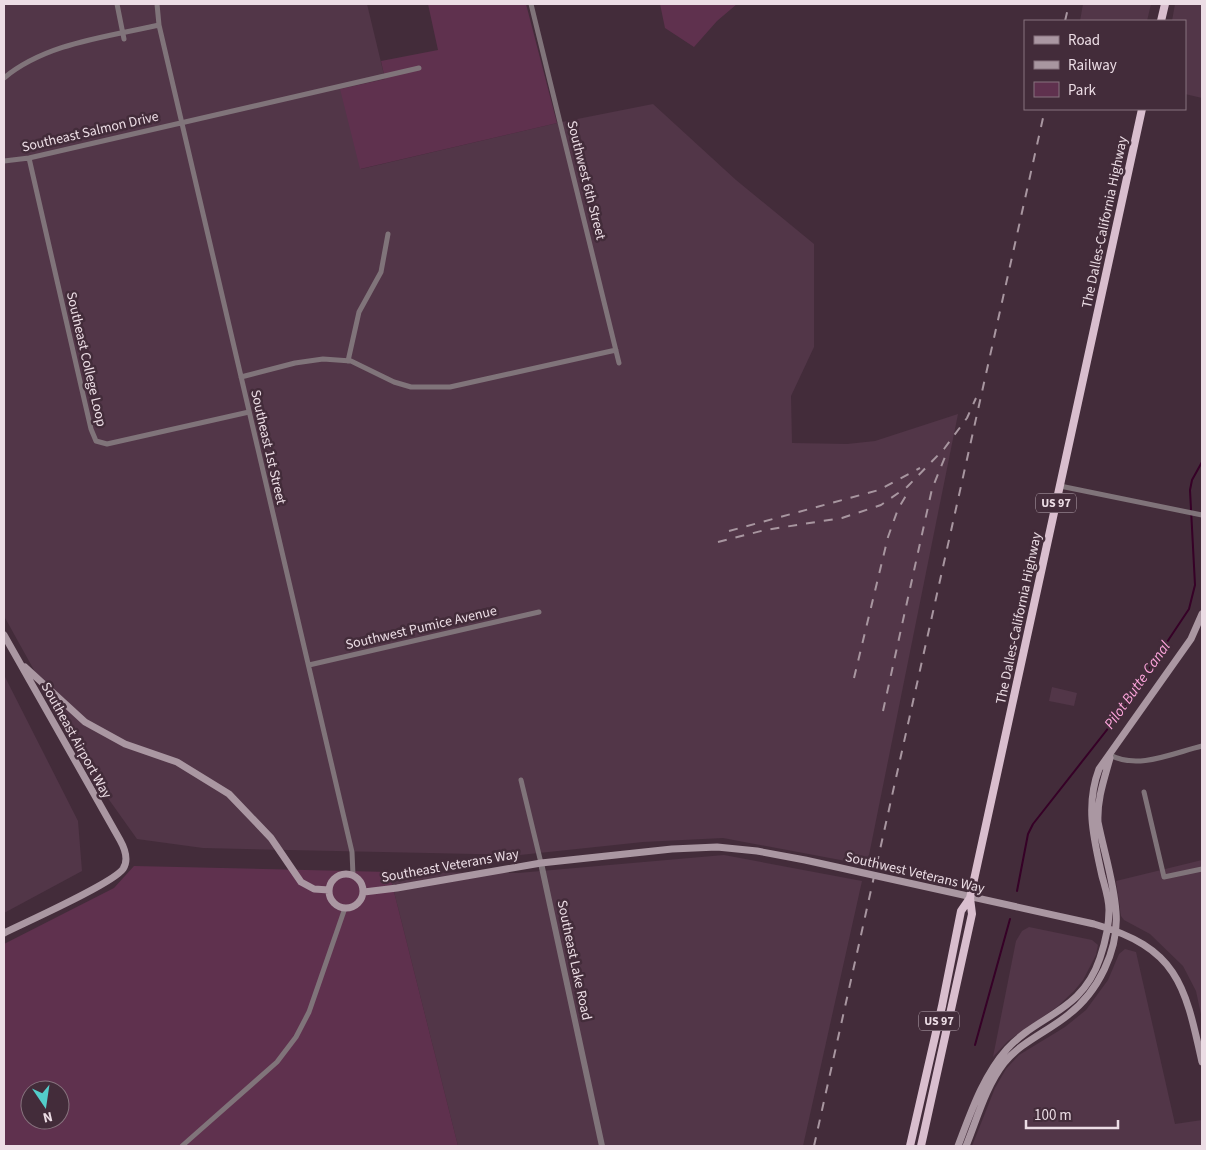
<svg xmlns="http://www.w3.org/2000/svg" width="1206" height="1150" viewBox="0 0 1206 1150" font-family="'Source Sans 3',sans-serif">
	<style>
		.built { fill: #523648 }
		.green { fill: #5f314e; fill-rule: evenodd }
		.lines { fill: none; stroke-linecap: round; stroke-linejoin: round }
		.stream { stroke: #360127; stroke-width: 2 }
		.minor { stroke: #80747a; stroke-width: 5 }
		.tertiary { stroke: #80747a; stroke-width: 6 }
		.secondary { stroke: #aa97a2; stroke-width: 7 }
		.trunk { stroke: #d9bece; stroke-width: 8 }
		.rail { stroke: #a896a0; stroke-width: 2; stroke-dasharray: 9 9; stroke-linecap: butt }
		.labels { text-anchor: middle; stroke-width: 5; stroke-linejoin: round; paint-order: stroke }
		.shield { fill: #432c3a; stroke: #b9a8b2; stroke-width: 1 }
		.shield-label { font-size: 12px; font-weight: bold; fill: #ecdde5 }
		.street-label { font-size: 14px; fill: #ecdde5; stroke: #432c3a }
		.water-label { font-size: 15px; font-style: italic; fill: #fea5dc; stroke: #432c3a }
	</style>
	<rect width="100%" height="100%" fill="#432c3a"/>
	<path class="built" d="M4,4h363l18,75 -44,10 20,80 196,-46 96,-19 83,76 78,64v103l-23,49 1,47 55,1 28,-3 83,-27 -91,451 -144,-27 -80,4 -123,13 -317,-7 -66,-9 -42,-59 -91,-164z
		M1083,4h68l-4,17h-67z
		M1175,4h27v94l-17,-4v-73h-13z
		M4,675l74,146 4,50 -78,42z
		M1052,687l25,6 -3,13 -25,-5z
		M724,855l138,26 -59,265h-345l-69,-274 129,1z
		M1202,860v159l-6,-28 -13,-25 -33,-32 -26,-14 -3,-4 -5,-35z
		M1029,927l63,13 6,5 -2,10 -13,25 -9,11 -17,16 -49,34 -15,16 23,-116 6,-10z
		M1125,949l11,3 39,172 27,-4v26h-230l23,-58 11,-19 13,-14 46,-28 21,-17 22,-30 11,-26z"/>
	<path class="green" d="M428,4h98l31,119 -197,46 -20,-80 45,-10 -4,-18 57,-11z
		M660,4h77l-20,17 -23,26 -29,-19z
		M134,866l255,6 69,274h-454v-202l110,-56zM30,1090h30v30h-30z"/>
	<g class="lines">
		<path class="stream" d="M1017,891l11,-57 5,-10 84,-107 72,-108 6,-24 -5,-95 2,-10 10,-18
			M975,1045l35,-126"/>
		<path class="minor" d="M117,4l7,35
			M157,4l2,21 193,827 1,23
			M531,4l88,359
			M4,78c42,-35 103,-41 155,-53
			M29,158l53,232 9,39 5,12 11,3 142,-32
			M4,161l25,-3 390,-90
			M348,361l11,-49 22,-40 7,-38
			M241,377l54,-14 28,-4 28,2 43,21 17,5h39l166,-37
			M1060,486l142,29
			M309,665l230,-53
			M1110,755c28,15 63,-2 92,-9
			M521,780l20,83
			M1144,792l20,85 38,-8
			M182,1146l95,-84 19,-25 13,-25 36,-104"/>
		<path class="tertiary" d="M541,863l61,283"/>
		<path class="secondary" d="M4,635l116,205c5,9 9,20 3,29 -11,15 -97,53 -119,64
			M25,667l60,55 40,22 52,18 52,32 42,44 30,44 13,7 15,1
			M329 891a17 17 0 1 1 34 0a17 17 0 1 1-34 0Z
			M364,892l33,-4 144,-25 131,-14 45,-2 40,4 48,9 289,64c84,24 91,61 108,138
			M958,1146c13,-34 25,-70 49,-97 32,-35 75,-37 93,-91 5,-15 9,-32 9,-48 0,-11 -4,-23 -7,-34 -8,-37 -17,-70 -3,-107l92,-130 11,-25
			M966,1146c11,-27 20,-60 38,-83 17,-21 43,-31 64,-48 30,-23 51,-65 48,-103 -2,-30 -12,-60 -18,-90 -1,-23 6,-42 12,-64"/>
		<path class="trunk" d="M1161,21l4,-17
			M910,1146l32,-140 19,-95 9,-13
			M921,1146l51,-232 -2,-16 172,-789"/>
		<path class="rail" d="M1065,21l4,-17
			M729,531l150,-41 41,-22
			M718,542l47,-12 77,-12 39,-13 26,-18 37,-38 23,-31 9,-20
			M854,678l34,-141 10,-28 12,-20
			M883,711l49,-222 15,-37
			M814,1146l231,-1037"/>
	</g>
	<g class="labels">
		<g class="shield">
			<rect x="1036" y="493.5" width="40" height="19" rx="4"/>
			<rect x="919" y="1011.5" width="40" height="19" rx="4"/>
		</g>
		<g class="shield-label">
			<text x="1056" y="507">US 97</text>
			<text x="939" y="1025">US 97</text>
		</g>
		<g class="street-label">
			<text transform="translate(90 131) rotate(-13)" y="5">Southeast Salmon Drive</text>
			<text transform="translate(587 180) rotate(76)" y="5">Southwest 6th Street</text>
			<text transform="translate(1104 222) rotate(-78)" y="5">The Dalles-California Highway</text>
			<text transform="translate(87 359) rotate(77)" y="5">Southeast College Loop</text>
			<text transform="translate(269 447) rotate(77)" y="5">Southeast 1st Street</text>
			<text transform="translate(1018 618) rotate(-78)" y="5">The Dalles-California Highway</text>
			<text transform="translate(421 627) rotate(-13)" y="5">Southwest Pumice Avenue</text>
			<text transform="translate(77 740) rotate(61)" y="5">Southeast Airport Way</text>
			<text transform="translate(450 865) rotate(-10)" y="5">Southeast Veterans Way</text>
			<text transform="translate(915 872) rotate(13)" y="5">Southwest Veterans Way</text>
			<text transform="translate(575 960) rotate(78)" y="5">Southeast Lake Road</text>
		</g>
		<g class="water-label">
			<text transform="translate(1137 685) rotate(-55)" y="5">Pilot Butte Canal</text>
		</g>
	</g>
	<rect width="1206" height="1150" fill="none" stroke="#ecdde5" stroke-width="10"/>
	<rect x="1024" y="20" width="162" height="90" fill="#432c3a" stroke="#87737e"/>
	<rect x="1034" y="36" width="25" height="8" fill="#aa97a2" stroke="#87737e"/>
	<text x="1068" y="45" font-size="15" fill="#ecdde5">Road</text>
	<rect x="1034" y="61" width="25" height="8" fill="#a896a0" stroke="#87737e"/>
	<text x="1068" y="70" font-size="15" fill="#ecdde5">Railway</text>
	<rect x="1034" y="82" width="25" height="15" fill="#5f314e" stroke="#87737e"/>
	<text x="1068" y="95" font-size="15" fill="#ecdde5">Park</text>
	<g transform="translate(45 1105) rotate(167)"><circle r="24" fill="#432c3a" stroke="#87737e"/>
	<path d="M0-4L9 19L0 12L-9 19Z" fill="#53cdca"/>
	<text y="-8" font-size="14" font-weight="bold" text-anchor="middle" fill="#ecdde5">N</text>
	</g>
	<path d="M1026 1120v8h92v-8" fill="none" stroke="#ecdde5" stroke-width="2.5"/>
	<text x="1034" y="1120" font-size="15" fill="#ecdde5" stroke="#432c3a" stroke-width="4" paint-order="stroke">100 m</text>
</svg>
